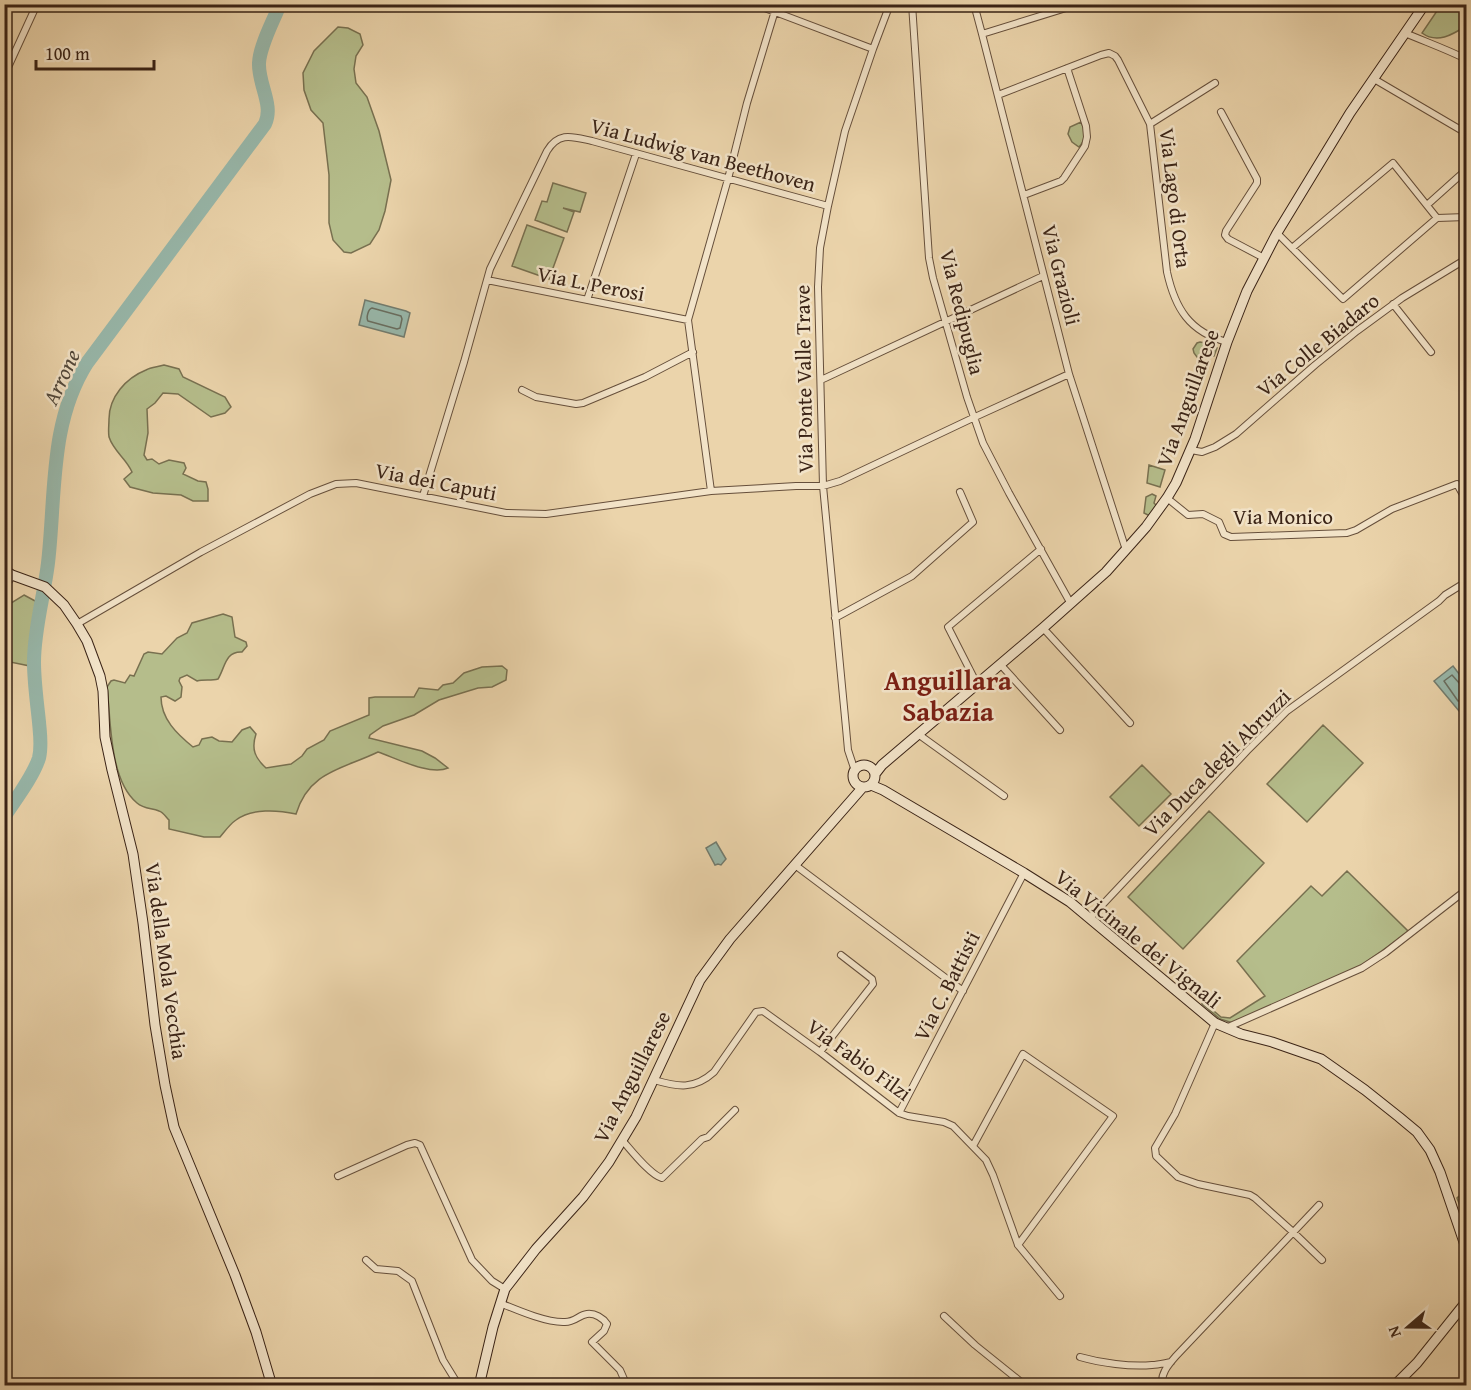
<svg xmlns="http://www.w3.org/2000/svg" width="1471" height="1390" viewBox="0 0 1471 1390" font-family="'Gentium Book Plus',serif">
	<style>
		.green { fill: #b5bd8b; stroke: #787050; stroke-width: 1.5 }
		.water { fill: #98b8ab; stroke: #727c6f; stroke-width: 1.5 }
		.lines { fill: none; stroke-linecap: round; stroke-linejoin: round }
		.shore { stroke: #696e60; stroke-width: 1.5 }
		.river { stroke: #98b8ab; stroke-width: 14 }
		.street-casing { stroke: #664f3b; stroke-width: 8 }
		.secondary-casing { stroke: #3a2316; stroke-width: 11 }
		.street { stroke: #f2e3c8; stroke-width: 6 }
		.secondary { stroke: #f2e3c8; stroke-width: 9 }
		.labels { text-anchor: middle; stroke-width: 5; stroke-linejoin: round; paint-order: stroke }
		.street-label { font-size: 21px; fill: #3a2316; stroke: #f2e3c8 }
		.water-label { font-size: 22px; font-style: italic; fill: #52483b; stroke: #f2e3c8 }
		.district-label { font-size: 27px; font-weight: bold; fill: #7a1f14; stroke: #f2e3c8 }
	</style>
	<rect width="100%" height="100%" fill="#ebd4ab"/>
	<filter id="stains"><feTurbulence type="fractalNoise" baseFrequency=".00333" numOctaves="4"/><feColorMatrix values="0 0 0 0 .2 0 0 0 0 .09 0 0 0 0 .02 0 0 0 .5 -.17"/></filter>
	<radialGradient id="worn" r=".72"><stop offset=".6" stop-color="#630" stop-opacity="0"/><stop offset="1" stop-color="#630" stop-opacity=".3"/></radialGradient>
	<path class="green" d="M1441,5h25v21c-14,9 -29,18 -44,7z
		M338,27l10,1 12,6 3,11 -7,11 -2,13 2,14 11,14 12,34 12,49 -6,31 -6,19 -9,14 -19,9 -7,-1 -11,-12 -4,-17v-48l-6,-52 -12,-13 -7,-20 -1,-17 11,-22z
		M1081,122c5,8 5,18 -2,25l-7,-5 -4,-8 2,-7z
		M553,183l33,10 -6,19 -17,-4 11,4 -7,20 -32,-12 7,-19 5,1z
		M527,225l37,13 -15,41 -37,-13z
		M1200,342l5,1 12,5 -3,8 -17,1 -3,-4 -1,-4 4,-6z
		M164,365l15,4 4,8 42,20 6,10 -6,6 -14,4 -33,-23 -15,-1 -8,10 -8,6 1,24 -4,22 3,5 5,-1 7,5 10,-4 15,3 2,5 -3,6 15,7 8,1 2,7v12h-15l-12,-6 -28,-2 -23,-6 -6,-8 8,-7c-6,-14 -18,-20 -23,-35 -1,-6 0,-12 0,-18 0,-22 17,-41 37,-49 5,-3 12,-3 18,-5z
		M1149,465l16,5 -5,17 -13,-4z
		M1152,494l4,2 -2,7 3,3 -7,10 -6,-3 2,-16z
		M24,595l13,7 -7,64 -25,-5v-57l1,-2 2,3z
		M223,614l9,3 3,20 11,5 1,4 -5,6c-17,-1 -17,16 -24,27 -7,2 -14,0 -21,2l-10,-6 -7,3 -1,3 3,6 -1,10 -6,4 -9,-5 -5,1c0,22 16,37 32,50l6,-2 3,-6 10,-2 7,4 13,1 10,-12 8,-3 6,7c-5,15 -1,24 10,34l25,-4 11,-8 5,-7 17,-9 6,-9 39,-16v-17l6,-1h39l5,-9 19,2 5,-5 10,-2 11,-10 18,-6 20,-1 5,4 -1,10 -14,7 -14,1 -39,12 -25,15 -31,11 -13,9 -1,3 53,13 13,7 13,10c-18,8 -52,-10 -70,-16 -35,17 -69,19 -82,62 -18,-4 -44,-6 -60,6 -6,4 -11,11 -16,17h-16l-35,-8v-9c-3,-3 -6,-8 -10,-9 -8,-3 -15,-2 -22,-8 -28,-23 -26,-83 -30,-116l4,-6 3,-1 11,3 5,-8 4,1 10,-22 4,-2 14,2 15,-16 10,-5 5,-10z
		M1323,725l40,38 -56,59 -40,-38z
		M1142,765l29,29 -32,32 -29,-29z
		M1209,811l55,52 -81,86 -55,-52z
		M1347,871l62,61 -52,36 -124,55 -13,-4 -18,-15v-3l19,16 9,1 35,-22 -28,-35 74,-75 11,10z
		M1466,1190v32l-9,-24z"/>
	<path class="water" d="M365,300l41,11 4,2 -6,24 -45,-12z
		M1453,666l13,17v22l-7,6 -25,-30z
		M716,842l10,17 -5,6 -3,-1 -3,1 -9,-17z"/>
	<g class="lines">
		<path class="shore" d="M372,308l29,8 1,3 -2,9 -3,1 -29,-8c-2,-3 0,-12 4,-13z
			M1466,686l-6,-2 -8,-9 -8,6 14,20 8,-1"/>
		<path class="river" d="M4,817c11,-17 29,-40 35,-59 3,-12 1,-24 0,-36 -2,-20 -5,-40 -5,-60 0,-33 10,-66 14,-99 8,-69 1,-140 39,-200l178,-239c9,-19 -7,-40 -6,-61 1,-18 14,-41 21,-59"/>
		<defs>
			<path id="street" d="M754,4l119,45
				M912,4l17,254 4,20 34,119 16,46 26,50 62,111
				M974,4l8,30 87,340 57,176
				M1405,33c21,9 41,16 61,26
				M982,34l97,-30
				M4,76l33,-72
				M1374,79l92,54
				M998,95l103,-40 8,-2 6,3 3,4 32,64 17,148c8,36 22,60 60,70
				M1221,112l36,67v4l-31,48 -1,4 3,4 36,19
				M1150,124l65,-41
				M1024,195l37,-14 3,-3 21,-32 2,-9 -1,-11 -19,-58
				M1427,205l39,-35
				M1277,233l66,66 94,-81 29,-1
				M1292,248l101,-85 44,55
				M487,280l201,40
				M587,300l49,-146
				M1393,304l38,48
				M821,380l222,-104
				M522,390l14,7 40,7 7,-1 62,-26 48,-25
				M1191,450l11,2 13,-5 21,-13 79,-69 42,-34 45,-33 64,-39
				M711,491l-23,-171 40,-141 19,-76 30,-99
				M423,496l41,-134 26,-93 57,-118c12,-20 26,-14 45,-10l236,65
				M1167,498l21,17 15,-1 16,8 5,12 7,3 116,-4 9,-3 36,-21 65,-25 9,16
				M4,591l8,-16
				M835,618l77,-42 61,-54 -13,-30
				M77,624l124,-72 109,-58 26,-10 20,-1 150,30 40,1 165,-23 85,-5h27l17,-5 135,-64 94,-43
				M1043,628l87,95
				M1000,664l60,66
				M977,684l-29,-57 93,-78
				M918,734l86,62
				M855,771l-7,-21 -2,-22 -23,-242 -5,-199 2,-39 8,-42 17,-75 28,-82 17,-45
				M795,865l168,126
				M1090,918l157,-167 40,-40 152,-110 6,-6 21,-13
				M1215,1023l-40,91 -20,34 1,8 22,21 20,7 52,11 5,3 38,34 29,28
				M1226,1028l136,-60 23,-15 81,-63
				M820,1052l53,-68 -1,-5 -31,-24
				M654,1080c24,7 40,10 60,-8l42,-60 7,-1 57,41 79,61 9,3 36,6 9,4 33,34 7,15 25,70 42,51
				M899,1113l125,-240
				M622,1140c9,10 28,35 40,38l40,-39 6,-2 27,-27
				M973,1146l50,-92 90,62 -95,129
				M338,1176l69,-31 8,-2 5,2 52,115 20,21 13,8
				M366,1260l10,9 22,2 14,10 31,79 16,26
				M500,1303c17,7 47,20 65,19 10,0 14,-7 22,-8 8,-1 16,4 20,10l-3,7 -12,11 28,28 7,16
				M944,1316l31,29 51,41
				M1080,1357c21,6 50,10 72,8 6,0 13,-2 19,-3
				M791,1386h2
				M1163,1386c-4,-11 6,-22 13,-30l143,-151"/>
			<path id="secondary" d="M4,570l8,5 33,12 19,18 13,19 10,17 13,35 3,15 2,46 7,33 21,84 10,69 12,102 10,60 9,42 61,148 21,57 16,54
				M853 776a11 11 0 1 1 22 0a11 11 0 1 1-22 0Z
				M875,774l7,-9 161,-137 63,-56 40,-45 21,-29 9,-15 19,-44 32,-97 20,-51 30,-58 73,-120 75,-109
				M871,785l12,5 141,83 46,29 145,121 26,11 31,8 49,17 44,31 34,27 18,15 13,18 10,22 26,76
				M479,1386l14,-59 12,-38 31,-40 47,-52 26,-35 27,-45 64,-137 30,-41 133,-152
				M1394,1386l23,-23 49,-61"/>
		</defs>
		<use href="#street" class="street-casing"/>
		<use href="#secondary" class="secondary-casing"/>
		<use href="#street" class="street"/>
		<use href="#secondary" class="secondary"/>
	</g>
	<g class="labels">
		<g class="street-label">
			<text transform="translate(703 155) rotate(15)" y="7">Via Ludwig van Beethoven</text>
			<text transform="translate(1175 198) rotate(83)" y="7">Via Lago di Orta</text>
			<text transform="translate(1061 275) rotate(76)" y="7">Via Grazioli</text>
			<text transform="translate(591 284) rotate(11)" y="7">Via L. Perosi</text>
			<text transform="translate(962 312) rotate(76)" y="7">Via Redipuglia</text>
			<text transform="translate(1318 345) rotate(-39)" y="7">Via Colle Biadaro</text>
			<text transform="translate(804 379) rotate(-91)" y="7">Via Ponte Valle Trave</text>
			<text transform="translate(1188 398) rotate(-70)" y="7">Via Anguillarese</text>
			<text transform="translate(436 482) rotate(11)" y="7">Via dei Caputi</text>
			<text x="1283" y="524">Via Monico</text>
			<text transform="translate(1217 763) rotate(-45)" y="7">Via Duca degli Abruzzi</text>
			<text transform="translate(1138 939) rotate(39)" y="7">Via Vicinale dei Vignali</text>
			<text transform="translate(166 961) rotate(82)" y="7">Via della Mola Vecchia</text>
			<text transform="translate(947 986) rotate(-63)" y="7">Via C. Battisti</text>
			<text transform="translate(859 1060) rotate(36)" y="7">Via Fabio Filzi</text>
			<text transform="translate(632 1077) rotate(-63)" y="7">Via Anguillarese</text>
		</g>
		<g class="water-label">
			<text transform="translate(61 377) rotate(-65)" y="8">Arrone</text>
		</g>
		<g class="district-label">
			<text x="948" y="690">Anguillara<tspan x="948" dy="31">Sabazia</tspan></text>
		</g>
	</g>
	<rect width="1471" height="1390" fill="none" stroke="#ebd4ab" stroke-width="24"/>
	<rect x="6" y="6" width="1459" height="1378" fill="none" stroke="#3a2316" stroke-width="3"/>
	<rect x="12" y="12" width="1447" height="1366" fill="none" stroke="#3a2316" stroke-width="1.5"/>
	<g transform="translate(1408 1327) rotate(250)" stroke="#f2e3c8" stroke-width="4.5" paint-order="stroke">
	<path d="M0-4.5L10 22L0 15L-10 22Z" fill="#3a2316"/>
	<text y="-9" font-size="16" font-weight="bold" text-anchor="middle" fill="#3a2316">N</text>
	</g>
	<path d="M36 60v9h118v-9" fill="none" stroke="#3a2316" stroke-width="3"/>
	<text x="45" y="60" font-size="18" fill="#3a2316" stroke="#f2e3c8" stroke-width="4.5" paint-order="stroke">100 m</text>
	<rect width="100%" height="100%" filter="url(#stains)"/>
	<rect width="100%" height="100%" fill="url(#worn)"/>
</svg>
